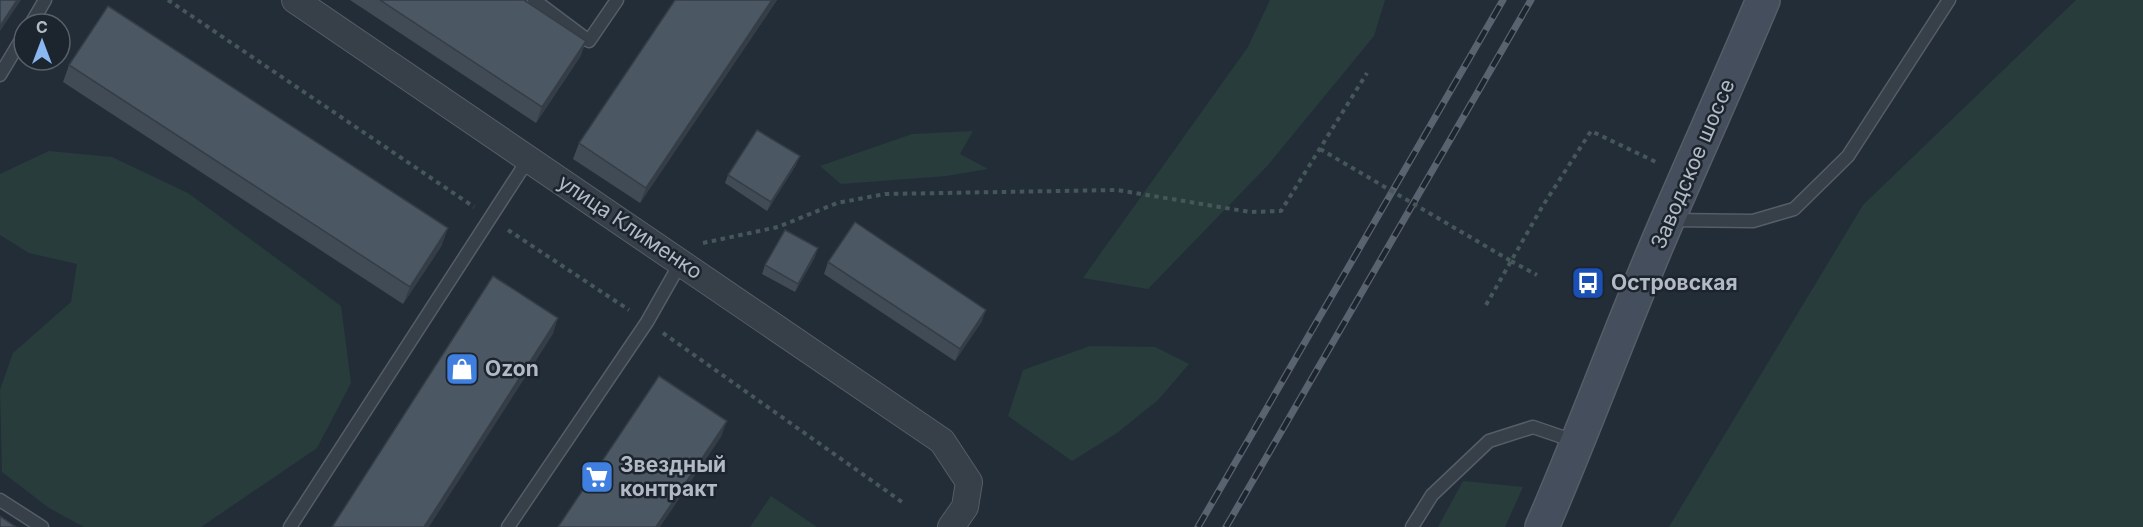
<svg xmlns="http://www.w3.org/2000/svg" width="2143" height="527" viewBox="0 0 2143 527" font-family="Inter,sans-serif">
	<style>
		.green { fill: #283c3c }
		.lines { fill: none; stroke-linecap: round; stroke-linejoin: round }
		.service-casing { stroke: #555d67; stroke-width: 15 }
		.minor-casing { stroke: #555d67; stroke-width: 28 }
		.secondary-casing { stroke: #555d67; stroke-width: 36 }
		.path { stroke: #455759; stroke-width: 4; stroke-dasharray: 4.5 4.5; stroke-linecap: butt }
		.service { stroke: #373f49; stroke-width: 12 }
		.minor { stroke: #373f49; stroke-width: 26 }
		.secondary { stroke: #454e5c; stroke-width: 33 }
		.rail-casing { stroke: #596370; stroke-width: 7 }
		.rail { stroke: #1c242e; stroke-width: 4.5; stroke-dasharray: 14; stroke-linecap: butt }
		.path-bridge { stroke: #455759; stroke-width: 4; stroke-dasharray: 4.5 4.5; stroke-linecap: butt }
		.wall { fill: #414b56 }
		.shaded-wall { fill: #353d46 }
		.building { fill: #4c5764; stroke: #353d46; stroke-width: 1.5 }
		.labels { text-anchor: middle; stroke-width: 5; stroke-linejoin: round; paint-order: stroke }
		.street-label { font-size: 21px; fill: #b2bac5; stroke: #1c242e }
		.poi-label { font-size: 21px; font-weight: bold; fill: #b2bac5; stroke: #1c242e; text-anchor: start }
	</style>
	<rect width="100%" height="100%" fill="#232d38"/>
	<path class="green" d="M1270,0h115l-11,36 -106,129 -120,124 -65,-11 165,-231z
		M2076,0h67v527h-474l194,-322z
		M973,131l-13,23 28,15 -42,7 -105,8 -21,-18 92,-32z
		M49,151l63,6 76,36 153,113 10,77 -34,65 -116,79h-117l-35,-19 -47,-36 -2,-82 13,-37 58,-51 6,-38 -48,-11 -29,-18v-61z
		M1090,346l65,1 34,17 -31,36 -41,33 -45,28 -64,-45 15,-46z
		M1463,481l60,6 -18,40h-67z
		M771,496l46,31h-67z"/>
	<g class="lines">
		<defs>
			<path id="service" d="M534,0l55,41 28,-41
				M31,24l14,-24
				M0,75l24,-40
				M1671,220l82,1 41,-12 54,-53 101,-156
				M0,500l42,27
				M290,527l239,-369
				M508,527l139,-205 34,-60
				M1412,527l20,-32 57,-54 44,-14 44,15"/>
			<path id="minor" d="M295,0l647,441 27,41 -4,25 -14,20"/>
			<path id="secondary" d="M1542,527c44,-101 81,-205 125,-306 32,-74 65,-147 96,-221"/>
		</defs>
		<use href="#service" class="service-casing"/>
		<use href="#minor" class="minor-casing"/>
		<use href="#secondary" class="secondary-casing"/>
		<path class="path" d="M168,0l306,207
			M508,230l121,80
			M703,243l75,-16 59,-24 48,-9 232,-4 133,22 31,-1 86,-138
			M1511,261l26,14
			M1486,305l56,-98 49,-76 67,32
			M663,333l239,169"/>
		<use href="#service" class="service"/>
		<use href="#minor" class="minor"/>
		<use href="#secondary" class="secondary"/>
		<defs>
			<path id="rail" d="M1198,527l305,-527
				M1226,527l305,-527"/>
		</defs>
		<use href="#rail" class="rail-casing"/>
		<use href="#rail" class="rail"/>
		<path class="path-bridge" d="M1320,149l191,112"/>
	</g>
	<path class="wall" d="M350,0h174l62,41 -6,16 -44,66z
		M675,0h102l-137,203 -67,-44 6,-16z
		M69,65l373,180 -39,59 -340,-222z
		M796,165l-29,46 -42,-28 3,-8z
		M815,257l-20,35 -33,-18 3,-9z
		M828,262l154,59 -27,40 -131,-87z"/>
	<path class="shaded-wall" d="M17,0h4l-21,31v-5z
		M772,0h5l-137,203 6,-15z
		M586,41l-6,16 -44,66 6,-16z
		M800,156l-4,9 -29,46 4,-9z
		M448,228l-6,17 -39,59 7,-17z
		M818,248l-3,9 -20,35 3,-8z
		M986,310l-4,11 -27,40 5,-12z
		M558,318l-5,16 -124,193h-5z
		M727,421l-6,16 -61,90h-4z"/>
	<path class="building" d="M0,0h17l-17,26z
		M380,0h144l62,41 -44,66z
		M675,0h97l-126,188 -67,-45z
		M108,6l340,222 -38,59 -341,-222z
		M757,130l43,26 -29,46 -43,-27z
		M855,222l131,88 -26,39 -132,-87z
		M785,230l33,18 -20,36 -33,-19z
		M493,276l65,42 -134,209h-92z
		M659,376l68,45 -71,106h-98z
		M0,516l16,11h-16z"/>
	<defs>
		<symbol id="bus-square" viewBox="-11 -11 22 22"><rect x="-9" y="-9" width="18" height="18" rx="4" fill="#1a4fb4" stroke="#1c242e"/><path d="M-5-6H5V4H4V6H2V4H-2V6H-4V4H-5ZM-3.5-4V0h7V-4ZM-3.5 1.2v1.5H-2V1.2ZM2 1.2v1.5H3.5V1.2Z" fill="#fff"/></symbol>
		<symbol id="shop-square" viewBox="-11 -11 22 22"><rect x="-9" y="-9" width="18" height="18" rx="4" fill="#3f7fe0" stroke="#1c242e"/><path d="M-5-2.5h2.3a2.7 3.5 0 0 1 5.4 0H5L5.5 6h-11ZM-1.5-2.5h3a1.5 2.3 0 0 0-3 0Z" fill="#fff"/></symbol>
		<symbol id="supermarket-square" viewBox="-11 -11 22 22"><rect x="-9" y="-9" width="18" height="18" rx="4" fill="#3f7fe0" stroke="#1c242e"/><path d="M-6-5.5h2.5l.6 2H6L4.5 2H-2.5L-4.4-4H-6ZM-1.5 3.2a1.3 1.3 0 1 0 .1 0ZM3 3.2a1.3 1.3 0 1 0 .1 0Z" fill="#fff"/></symbol>
	</defs>
	<g fill-rule="evenodd">
		<use href="#bus-square" x="1569" y="264" width="38" height="38"/>
		<use href="#shop-square" x="443" y="350" width="38" height="38"/>
		<use href="#supermarket-square" x="578" y="458" width="38" height="38"/>
	</g>
	<g class="labels">
		<g class="street-label">
			<text transform="translate(1693 164) rotate(-67)" y="7">Заводское шоссе</text>
			<text transform="translate(630 227) rotate(34)" y="7">улица Клименко</text>
		</g>
		<g class="poi-label">
			<text x="1611" y="290">Островская</text>
			<text x="485" y="376">Ozon</text>
			<text x="620" y="472">Звездный<tspan x="620" dy="24">контракт</tspan></text>
		</g>
	</g>
	<g transform="translate(42 42)"><circle r="28" fill="#1c242e" stroke="#58606a" stroke-width="1.5"/>
	<path d="M0-4.5L10 22L0 15L-10 22Z" fill="#8bb7f1"/>
	<text y="-9" font-size="16" font-weight="bold" text-anchor="middle" fill="#b2bac5">С</text>
	</g>
</svg>
